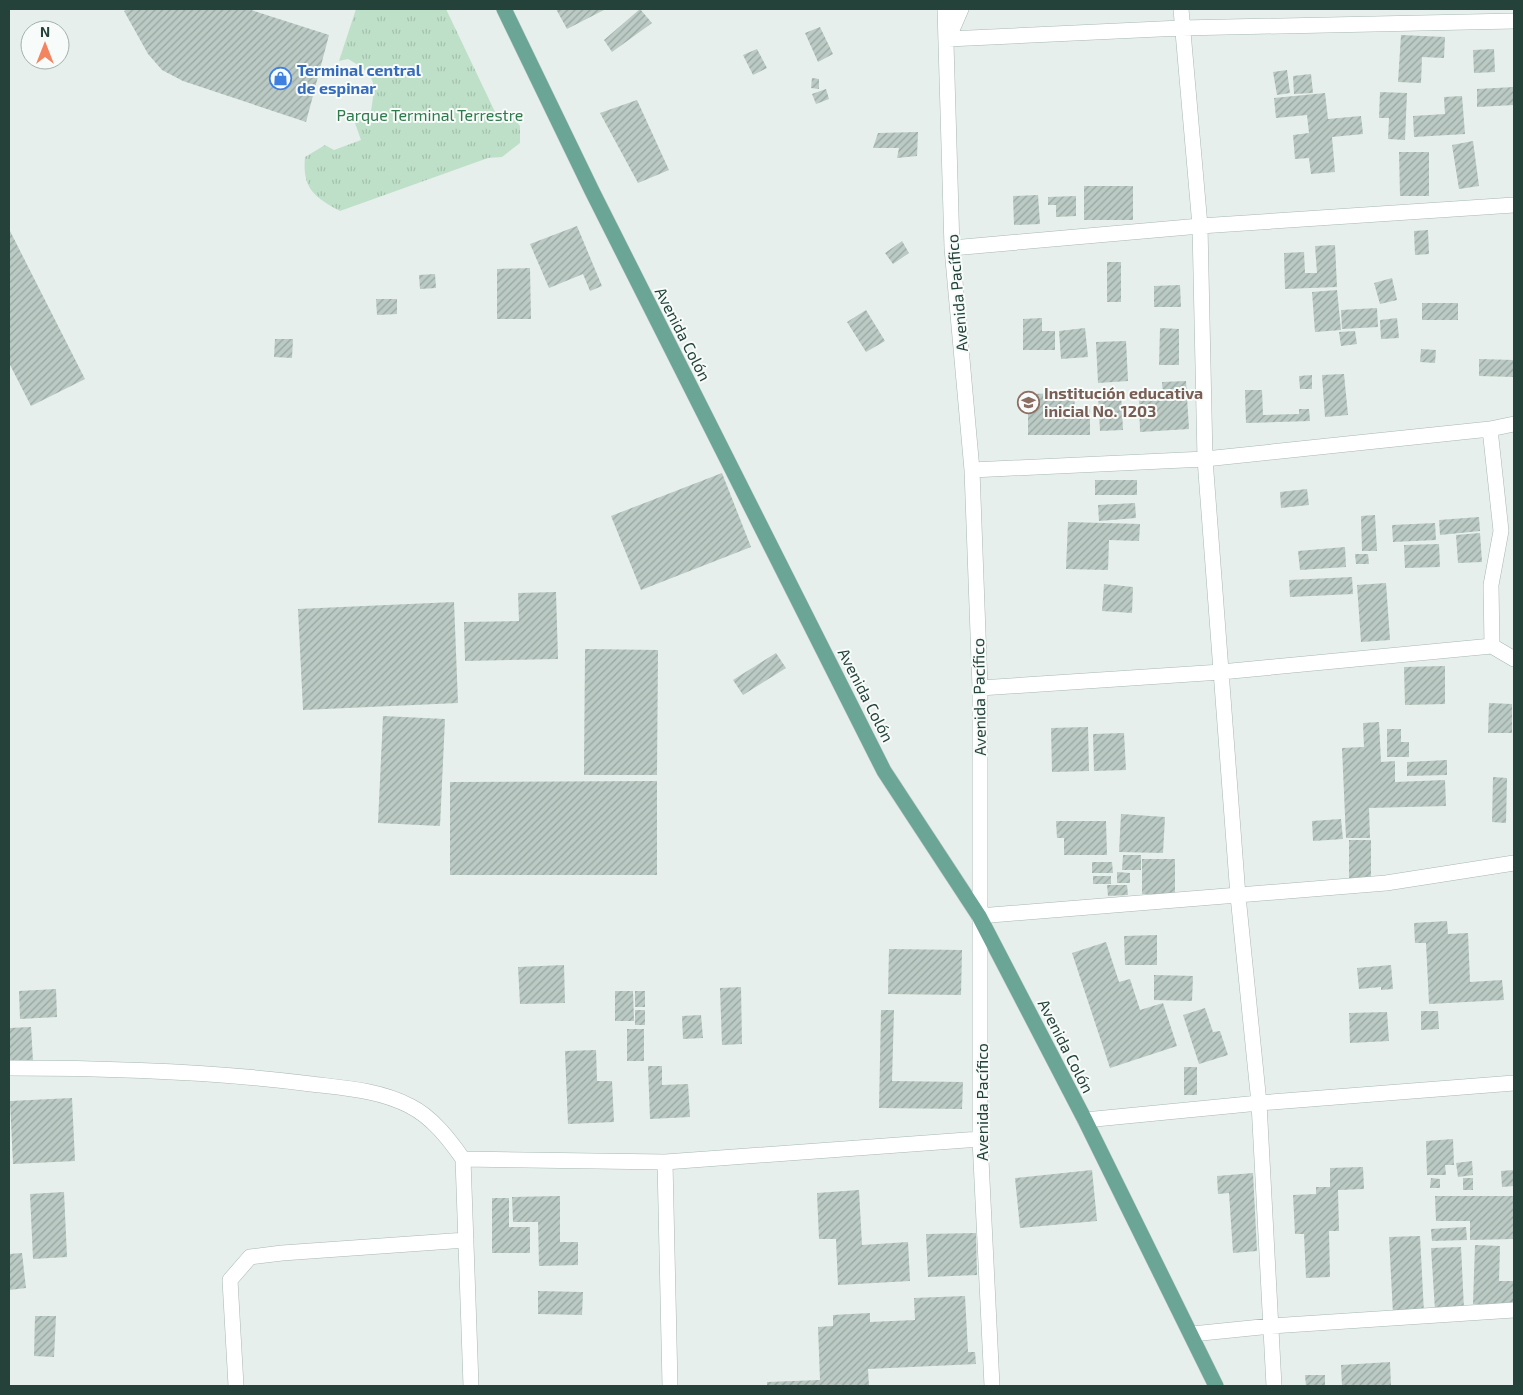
<svg xmlns="http://www.w3.org/2000/svg" width="1523" height="1395" viewBox="0 0 1523 1395" font-family="'Exo 2',sans-serif">
	<style>
		.park { fill: url(#park-tufts) }
		.building { fill: url(#building-hatch) }
		.lines { fill: none; stroke-linecap: round; stroke-linejoin: round }
		.minor-casing { stroke: #a8b8b2; stroke-width: 16 }
		.major-casing { stroke: #c2cac8; stroke-width: 16 }
		.minor { stroke: #fff; stroke-width: 15 }
		.major { stroke: #6aa596; stroke-width: 15 }
		.labels { text-anchor: middle; stroke-width: 4; stroke-linejoin: round; paint-order: stroke }
		.shop-label { font-size: 16px; font-weight: bold; fill: #366cbe; stroke: #f7fbf9; text-anchor: start }
		.park-label { font-size: 16px; fill: #2d7a4b; stroke: #f7fbf9 }
		.street-label { font-size: 16px; fill: #24423a; stroke: #f7fbf9 }
		.education-label { font-size: 16px; font-weight: bold; fill: #785e54; stroke: #f7fbf9; text-anchor: start }
	</style>
	<defs>
		<pattern id="park-tufts" width="24" height="20" patternUnits="userSpaceOnUse" patternTransform="scale(1.25)"><rect width="24" height="20" fill="#bfe0c8"/><path d="M3 7l-1-3M5 7V3M7 7l1-3M15 17l-1-3M17 17v-4M19 17l1-3" fill="none" stroke="#a4c1ad"/></pattern>
		<pattern id="building-hatch" width="6" height="6" patternUnits="userSpaceOnUse" patternTransform="scale(1.25)"><rect width="6" height="6" fill="#bbcac4"/><path d="M-1 1l2-2M0 6l6-6M5 7l2-2" fill="none" stroke="#98a6a0"/></pattern>
	</defs>
	<rect width="100%" height="100%" fill="#e6efeb"/>
	<path class="park" d="M356,9h90l50,105h15l9,12v17l-18,14 -14,1 -148,53c-26,-14 -38,-23 -35,-54l20,-12 9,5 27,-10 -6,-17 16,-12c5,-31 5,-36 -23,-52l-9,2z"/>
	<path class="building" d="M129,9h119l81,26 -23,87 -123,-41 -21,-11 -14,-16 -24,-43z
		M556,9h47l1,1 -37,19z
		M640,9l12,14 -40,29 -8,-12z
		M820,27l13,27 -15,8 -13,-29z
		M1401,35l44,2 -1,21 -22,-1 -1,26 -23,-1z
		M757,49l10,19 -14,7 -10,-20z
		M1494,49l1,23 -21,1 -1,-23z
		M1287,70l3,23 -13,2 -4,-23z
		M1311,74l2,19 -19,1 -1,-18z
		M812,78l7,1v10l-8,-1z
		M1514,87v18l-37,2v-18z
		M826,89l3,10 -13,5 -4,-10z
		M1380,92l27,1 -2,47 -17,-1 1,-21h-10z
		M1325,93l3,26 33,-3 2,18 -31,3 3,35 -24,2 -2,-16 -14,1 -2,-24 16,-2 -2,-18 -31,3 -2,-20z
		M1462,96l3,38 -51,3 -1,-21 32,-2 -1,-17z
		M637,100l32,70 -31,13 -38,-70z
		M918,132l-1,24 -20,2 2,-10h-26l5,-15z
		M1473,141l6,45 -20,3 -7,-44z
		M1399,152h30v44h-29z
		M1084,186h49v34h-49z
		M1038,195l2,29 -26,1 -1,-29z
		M1076,196v20l-20,1v-12h-8v-8z
		M577,226l25,60 -12,5 -7,-17 -34,14 -19,-44z
		M9,229l76,150 -54,27 -22,-43z
		M1428,230l1,24 -14,1 -1,-24z
		M902,241l7,12 -16,11 -8,-11z
		M1335,245l2,42 -52,2 -1,-36 20,-1 1,21h12l-2,-27z
		M1107,262h14v40h-14z
		M530,268l1,51h-34v-50z
		M435,274l1,14 -16,1 -1,-14z
		M1392,278l5,22 -17,4 -6,-21z
		M1180,285l1,22h-27v-21z
		M1337,290l4,40 -26,2 -3,-40z
		M376,299h21v15l-20,1z
		M1422,303h36v17h-36z
		M1377,308l1,19 -36,2 -1,-19z
		M866,310l19,31 -19,11 -19,-30z
		M1042,318v13h13v19h-32v-31z
		M1397,318l2,20 -18,1 -1,-19z
		M1085,328l3,29 -27,2 -2,-28z
		M1160,328l19,1v36h-20z
		M1355,331l2,13 -16,2 -2,-14z
		M275,339h18l-1,19 -18,-1z
		M1126,341l2,40 -30,2 -2,-41z
		M1421,349l15,1 -1,13 -15,-1z
		M1479,359l35,1v17l-35,-1z
		M1344,374l4,41 -23,2 -3,-42z
		M1312,375v14h-12l-1,-13z
		M1186,381l3,48 -49,3 -1,-34 24,-2 -1,-14z
		M1245,390h17l1,25 36,-1v-5h10l1,12 -64,2z
		M1121,392l2,38 -23,1 -2,-38z
		M1074,393l1,16h15v26h-62v-41z
		M722,473l29,74 -110,43 -30,-74z
		M1095,480h42v15h-42z
		M1307,489l2,16 -28,3 -1,-16z
		M1135,503l1,15 -37,3 -1,-16z
		M1375,515l2,36h-15l-1,-35z
		M1479,517l1,14 -40,4 -1,-15z
		M1068,522l72,2 -1,17 -30,-1 -1,30 -42,-1z
		M1435,523l1,17 -43,2 -1,-17z
		M1480,533l2,29 -24,1 -2,-28z
		M1439,544l1,23 -35,1 -1,-23z
		M1345,547l1,20 -46,3 -2,-19z
		M1355,554h13l1,10h-13z
		M1352,577l1,17 -63,3 -1,-17z
		M1386,583l4,57 -29,2 -4,-57z
		M1104,584l29,3 -1,26 -30,-2z
		M556,592l2,67 -93,2 -1,-39 55,-1 -1,-28z
		M454,602l4,101 -155,7 -5,-101z
		M585,649l73,1 -1,125h-73z
		M776,653l10,15 -43,27 -10,-15z
		M1445,666v38l-40,1 -1,-38z
		M1489,703l23,1v29h-24z
		M383,716l62,3 -5,107 -62,-3z
		M1379,722l2,40 14,-1v21l50,-2 1,26 -77,2 1,30h-24l-4,-90 22,-1 -1,-24z
		M1088,727l1,44 -37,1 -1,-44z
		M1387,729h14v13h8v15h-22z
		M1124,733l2,37 -32,1 -1,-37z
		M1447,760v15l-40,1v-14z
		M1493,777l14,1 -1,45 -14,-1z
		M657,781v94h-207v-93z
		M1121,814l44,3 -2,36 -44,-1z
		M1341,819l2,20 -30,2 -1,-20z
		M1056,821h50l1,34h-43v-17h-7z
		M1349,840h22v42h-22z
		M1123,855h18v15h-19z
		M1142,859h33v35h-33z
		M1092,862h20l1,11h-21z
		M1117,872l13,1v10h-13z
		M1093,876h18v8h-18z
		M1107,885h20l1,10 -20,1z
		M1447,921l1,13 20,-1 2,49 32,-2 2,20 -75,4 -3,-61h-11l-1,-20z
		M1157,935v30h-32l-1,-29z
		M1106,942l13,40 11,-3 10,31 23,-7 14,43 -67,22 -38,-115z
		M889,949l73,1 -1,45 -73,-1z
		M564,965l1,38 -45,1 -2,-37z
		M1391,965l2,24 -12,1v-3l-22,2 -2,-21z
		M1154,975l39,1 -1,25 -38,-1z
		M741,987l1,57 -20,1 -2,-57z
		M56,989l1,28 -37,2 -1,-28z
		M615,991h18l1,30h-19z
		M635,991h10v16h-10z
		M1205,1008l8,24 7,-1 8,24 -29,9 -16,-49z
		M635,1010h10v15h-10z
		M881,1010h13l-2,71 71,1 -1,27 -83,-1z
		M1421,1011h17l1,18 -18,1z
		M1387,1012l2,29 -39,2 -1,-30z
		M701,1015l2,23 -20,1 -1,-23z
		M31,1027l2,34h-24v-33z
		M627,1029h17v32h-17z
		M596,1050l1,31h15l2,41 -46,2 -3,-73z
		M648,1066h14v19l26,-1 2,33 -40,2z
		M1184,1067h13v28h-13z
		M72,1098l3,63 -62,3 -3,-63z
		M1453,1139l1,26h-9l1,10h-19l-1,-34z
		M1472,1161l1,14 -15,2 -2,-14z
		M1363,1167l1,22 -26,1 1,41h-10l1,46 -24,1 -2,-44h-9l-2,-39 23,-1v-7h14v-19z
		M1092,1170l5,51 -77,7 -5,-50z
		M1514,1170v16l-12,1 -1,-16z
		M1253,1173l4,78 -24,2 -4,-60 -11,1 -1,-18z
		M1431,1178l9,1v9h-10z
		M1463,1178h10v12h-10z
		M859,1190l3,55 46,-3 2,39 -72,4 -2,-46h-17l-2,-46z
		M64,1192l3,65 -34,2 -3,-65z
		M560,1196v46h18v23l-39,1 -1,-44h-25l-1,-25z
		M1435,1196h79v43l-44,1v-19h-34z
		M492,1198h17v29h21v26h-38z
		M1466,1227l1,13 -35,1 -1,-12z
		M976,1233l1,42 -49,2 -2,-43z
		M1420,1236l4,77 -31,1 -4,-77z
		M1475,1245l25,1 -1,35h15v25l-41,-2z
		M1461,1247l3,62 -29,1 -4,-62z
		M22,1253l4,35 -17,2v-36z
		M538,1291l45,1 -1,23 -44,-1z
		M965,1296l3,56h7l1,12 -108,5 1,17h-102v-4l53,-2 -2,-53 15,-1v-11l37,-2v9l45,-2 -1,-22z
		M35,1316h21l-2,41 -20,-1z
		M1390,1362l1,24h-49l-1,-21z
		M1305,1375h20v11h-19z"/>
	<g class="lines">
		<defs>
			<path id="minor" d="M945,9l7,239 20,222 8,218v451l12,247
				M961,9l-13,30 233,-11 333,-7
				M1181,9l19,217 5,233 33,437 21,207 15,283
				M952,248l248,-22 314,-21
				M1490,429l11,102 -10,54 1,61
				M972,470l233,-11 285,-30 24,-5
				M980,688l241,-16 271,-26 22,13
				M979,916l407,-33 128,-20
				M9,1068c100,0 202,3 302,16 33,4 69,6 99,22 22,11 39,33 53,53l8,227
				M1085,1120l174,-17 255,-20
				M463,1159l202,3 315,-23
				M665,1162l5,224
				M1192,1334l79,-8 243,-16
				M236,1386l-6,-106 20,-23 32,-4 184,-13"/>
			<path id="major" d="M504,9l88,182 292,580 95,145 106,204 131,266"/>
		</defs>
		<use href="#minor" class="minor-casing"/>
		<use href="#major" class="major-casing"/>
		<use href="#minor" class="minor"/>
		<use href="#major" class="major"/>
	</g>
	<defs>
		<symbol id="shop-ring" viewBox="-11 -11 22 22"><circle r="9.5" fill="#f7fbf9" stroke="#3f7fe0" stroke-width="1.5"/><path d="M-5-2.5h2.3a2.7 3.5 0 0 1 5.4 0H5L5.5 6h-11ZM-1.5-2.5h3a1.5 2.3 0 0 0-3 0Z" fill="#3f7fe0"/></symbol>
		<symbol id="school-ring" viewBox="-11 -11 22 22"><circle r="9.5" fill="#f7fbf9" stroke="#8d6e63" stroke-width="1.5"/><path d="M0-5L7-2L0 1L-7-2ZM-4 1L0 2.5L4 1V4Q0 6-4 4Z" fill="#8d6e63"/></symbol>
	</defs>
	<g fill-rule="evenodd">
		<use href="#shop-ring" x="268" y="66" width="25" height="25"/>
		<use href="#school-ring" x="1016" y="390" width="25" height="25"/>
	</g>
	<g class="labels">
		<g class="shop-label">
			<text x="297" y="76">Terminal central<tspan x="297" dy="18">de espinar</tspan></text>
		</g>
		<g class="park-label">
			<text x="430" y="121">Parque Terminal Terrestre</text>
		</g>
		<g class="street-label">
			<text transform="translate(957 293) rotate(-95)" y="6">Avenida Pacífico</text>
			<text transform="translate(683 334) rotate(63)" y="6">Avenida Colón</text>
			<text transform="translate(866 695) rotate(63)" y="6">Avenida Colón</text>
			<text transform="translate(979 697) rotate(-91)" y="6">Avenida Pacífico</text>
			<text transform="translate(1066 1046) rotate(63)" y="6">Avenida Colón</text>
			<text transform="translate(982 1102) rotate(-90)" y="6">Avenida Pacífico</text>
		</g>
		<g class="education-label">
			<text x="1044" y="399">Institución educativa<tspan x="1044" dy="18">inicial No. 1203</tspan></text>
		</g>
	</g>
	<rect width="1523" height="1395" fill="none" stroke="#24423a" stroke-width="20"/>
	<g transform="translate(45 45)"><circle r="24" fill="#f7fbf9" stroke="#a3b1ad"/>
	<path d="M0-4L9 19L0 12L-9 19Z" fill="#f4845f"/>
	<text y="-8" font-size="14" font-weight="bold" text-anchor="middle" fill="#24423a">N</text>
	</g>
</svg>
